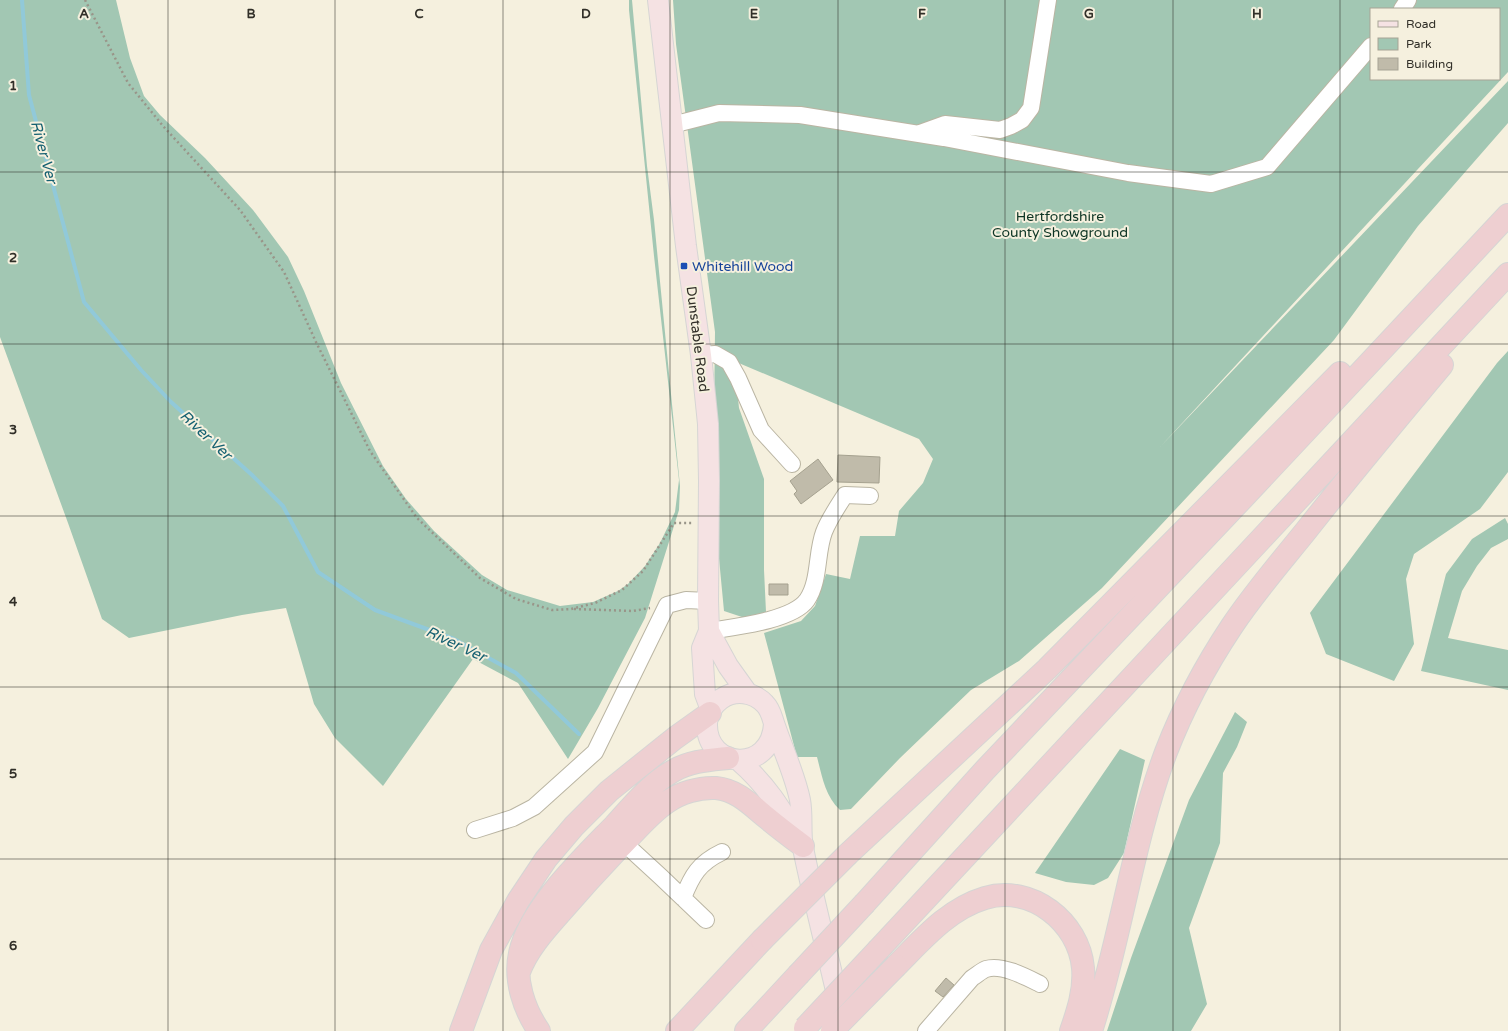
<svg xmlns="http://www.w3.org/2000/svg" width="1508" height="1031" viewBox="0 0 1508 1031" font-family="'Varela Round',sans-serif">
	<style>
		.green { fill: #a2c7b3; fill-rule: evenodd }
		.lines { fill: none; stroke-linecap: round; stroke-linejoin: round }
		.stream { stroke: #91c9d9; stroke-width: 4 }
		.building { fill: #c0bbaa; stroke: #a5a18f }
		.minor-casing { stroke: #bab5a3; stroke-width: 18 }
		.major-casing { stroke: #d6d5d4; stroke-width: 22 }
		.highway-casing { stroke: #d6d5d4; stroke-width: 24 }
		.path { stroke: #999589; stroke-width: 2.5; stroke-dasharray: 2 3; stroke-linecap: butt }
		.minor { stroke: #fff; stroke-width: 16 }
		.major { stroke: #f5e2e3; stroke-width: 20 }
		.highway { stroke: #eecfd1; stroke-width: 22 }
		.highway-bridge-casing { stroke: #d6d5d4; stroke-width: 24; stroke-linecap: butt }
		.highway-bridge { stroke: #eecfd1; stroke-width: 22 }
		.grid { fill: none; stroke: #312f28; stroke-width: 1; stroke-opacity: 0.55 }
		.transit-dot { fill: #1a4fb4; stroke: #f5f0de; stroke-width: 1.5 }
		.labels { text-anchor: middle; stroke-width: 4; stroke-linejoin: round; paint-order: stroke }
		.park-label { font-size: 14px; fill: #0d3524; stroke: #f5f0de }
		.transit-label { font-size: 14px; fill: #164399; stroke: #f5f0de; text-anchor: start }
		.street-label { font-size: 14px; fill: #312f28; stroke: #f5f0de }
		.water-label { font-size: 15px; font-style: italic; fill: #156071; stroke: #f5f0de }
		.grid-label { font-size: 13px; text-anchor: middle; font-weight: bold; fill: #312f28; stroke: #f5f0de; stroke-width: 4; stroke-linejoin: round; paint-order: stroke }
	</style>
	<rect width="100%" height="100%" fill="#f5f0de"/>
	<path class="green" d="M0,0h116l14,58 14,38 16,19 45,43 48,52 35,47 16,34 37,92 42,83 23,33 28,32 48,44 25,15 53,16 33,-4 25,-11 10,-7 17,-18 15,-23 15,-31 4,-32 -25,-224 -25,-246v-10h3l15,166 7,54 26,266 -1,24 -34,108 -47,90 -30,51 -50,-76 -45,-24 -90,127 -48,-48 -21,-34 -28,-96 -44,7 -113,23 -27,-19 -34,-96 -68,-186z
		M673,0h835v72l-348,375 348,-366v42l-90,103 -84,114 -232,248 -83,73 -48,29 -71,68 -49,51 -11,1c-15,-14 -18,-34 -23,-53h-20l-33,-124 37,-12 14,-15 11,-32 24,5 10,-43h35l4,-25 24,-28 10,-24 -14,-20 -185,-78 5,47 25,71v91l2,42 -21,6 -21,-7 -8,-84 -2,-113 1,-82 -39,-288zM1371,9h128v70h-128z
		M1508,351v121l-28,37 -66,45 -8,25 8,65 -20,37 -68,-27 -16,-41 187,-250z
		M1505,518l3,6v15l-17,9 -14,18 -15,25 -14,47 60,12v40l-87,-19 25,-97 26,-35z
		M1235,712l12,10 -10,25 -14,26 -3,70 -31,85 18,76 -16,27h-84l24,-73 58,-158z
		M1120,749l25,11 -21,93 -16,25 -14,7 -28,-3 -31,-9z"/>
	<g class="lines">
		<path class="stream" d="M22,0l7,95 55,207 57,68 30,32 81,73 31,31 35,66 57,38 79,29 62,34 63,61"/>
	</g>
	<path class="building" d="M838,455l42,2 -1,26 -42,-1z
		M818,459l15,21 -32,24 -7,-10 3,-3 -7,-10z
		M769,584h19v11h-19z
		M946,978l8,7 -11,12 -8,-6z"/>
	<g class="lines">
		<defs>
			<path id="minor" d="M1402,9l6,-9
				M672,125l47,-12 81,2 144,23 184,35 83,11 56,-17 104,-121
				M920,133l25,-9 55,6 11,-4 11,-6 9,-12 17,-108
				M701,355l14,-1 14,8 9,16 23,52 31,34
				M709,631c24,-4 83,-10 98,-31 13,-19 9,-47 17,-68 5,-13 14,-26 21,-37l25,1
				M475,830l38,-12 21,-11 61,-55 72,-147 19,-5 22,1
				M624,843l37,34 45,43
				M683,898c9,-23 16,-35 39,-46
				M926,1031l46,-53c5,-3 9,-7 14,-9 16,-5 40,8 54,15"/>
			<path id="major" d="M658,0l28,246 15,109 7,69 1,57 -1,120 1,30 -7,17 3,46 6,16
				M709,631l19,35 20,28
				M774,724c-3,50 -68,45 -67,0 0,-10 6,-19 14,-25 14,-10 33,-7 44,5 6,6 7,14 10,22 8,24 20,49 25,74 3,16 0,33 3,48 11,54 25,107 37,160
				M738,760c30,26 43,49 63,83"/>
			<path id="highway" d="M848,854l199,-185 293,-296
				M865,903l120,-133 256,-270 267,-285
				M879,949l629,-675
				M896,966c26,-26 52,-57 89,-68 46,-14 94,24 98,70 2,22 -5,43 -12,63
				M519,972c8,-22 25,-41 41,-59 19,-22 39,-44 59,-65 15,-15 30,-34 48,-46 13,-9 32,-15 49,-14 21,2 35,17 51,30 12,10 24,19 36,28
				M461,1031l30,-81 27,-49 28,-42 28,-33 35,-35 66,-53 35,-25
				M539,1031c-15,-22 -25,-51 -19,-78 10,-45 63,-95 95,-128 17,-19 35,-41 58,-54 17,-10 36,-11 55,-13
				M677,1031l85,-91
				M746,1031l52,-56
				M1091,1031c30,-92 41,-188 75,-279 17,-44 40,-87 66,-126 22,-33 48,-63 73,-94 45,-57 91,-112 137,-167"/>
		</defs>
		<use href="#minor" class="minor-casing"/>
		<use href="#major" class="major-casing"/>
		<use href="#highway" class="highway-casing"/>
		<path class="path" d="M85,0l43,83 35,43 77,84 44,62 32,70 54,109 47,67 63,60 36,21 36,11 19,-1 24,-6 27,-13 21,-19 31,-48h18
			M574,609l59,2 17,-3"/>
		<use href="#minor" class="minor"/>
		<use href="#major" class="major"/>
		<use href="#highway" class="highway"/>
		<defs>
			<path id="highway-bridge" d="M762,940l86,-86
				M798,975l67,-72
				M805,1028l74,-79
				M832,1031l64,-65"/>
		</defs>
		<use href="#highway-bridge" class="highway-bridge-casing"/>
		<use href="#highway-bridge" class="highway-bridge"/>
	</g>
	<path class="grid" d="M168,0v1031M335,0v1031M503,0v1031M670,0v1031M838,0v1031M1005,0v1031M1173,0v1031M1340,0v1031M0,172h1508M0,344h1508M0,516h1508M0,687h1508M0,859h1508"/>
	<rect class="transit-dot" x="680" y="262" width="8" height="8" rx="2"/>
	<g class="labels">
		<g class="park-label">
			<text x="1060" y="221">Hertfordshire<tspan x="1060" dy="16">County Showground</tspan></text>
		</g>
		<g class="transit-label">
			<text x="692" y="271">Whitehill Wood</text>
		</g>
		<g class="street-label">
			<text transform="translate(698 339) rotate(83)" y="5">Dunstable Road</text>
		</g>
		<g class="water-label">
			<text transform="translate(44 152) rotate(75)" y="5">River Ver</text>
			<text transform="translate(206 435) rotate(43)" y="5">River Ver</text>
			<text transform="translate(456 644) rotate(25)" y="5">River Ver</text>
		</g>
	</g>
	<g class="grid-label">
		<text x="84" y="18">A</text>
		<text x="251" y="18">B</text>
		<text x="419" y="18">C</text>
		<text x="586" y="18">D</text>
		<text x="754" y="18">E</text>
		<text x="922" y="18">F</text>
		<text x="1089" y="18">G</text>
		<text x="1257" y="18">H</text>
		<text x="13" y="90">1</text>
		<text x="13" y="262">2</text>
		<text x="13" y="434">3</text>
		<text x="13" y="606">4</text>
		<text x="13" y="778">5</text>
		<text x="13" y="950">6</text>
	</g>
	<rect x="1370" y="8" width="130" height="72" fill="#f5f0de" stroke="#a7a395"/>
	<rect x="1378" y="21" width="20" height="6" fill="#f5e2e3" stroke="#a7a395"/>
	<text x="1406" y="28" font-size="12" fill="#312f28">Road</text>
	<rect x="1378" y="38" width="20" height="12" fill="#a2c7b3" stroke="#a7a395"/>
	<text x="1406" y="48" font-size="12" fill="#312f28">Park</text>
	<rect x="1378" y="58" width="20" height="12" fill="#c0bbaa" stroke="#a7a395"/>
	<text x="1406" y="68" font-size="12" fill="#312f28">Building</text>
</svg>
